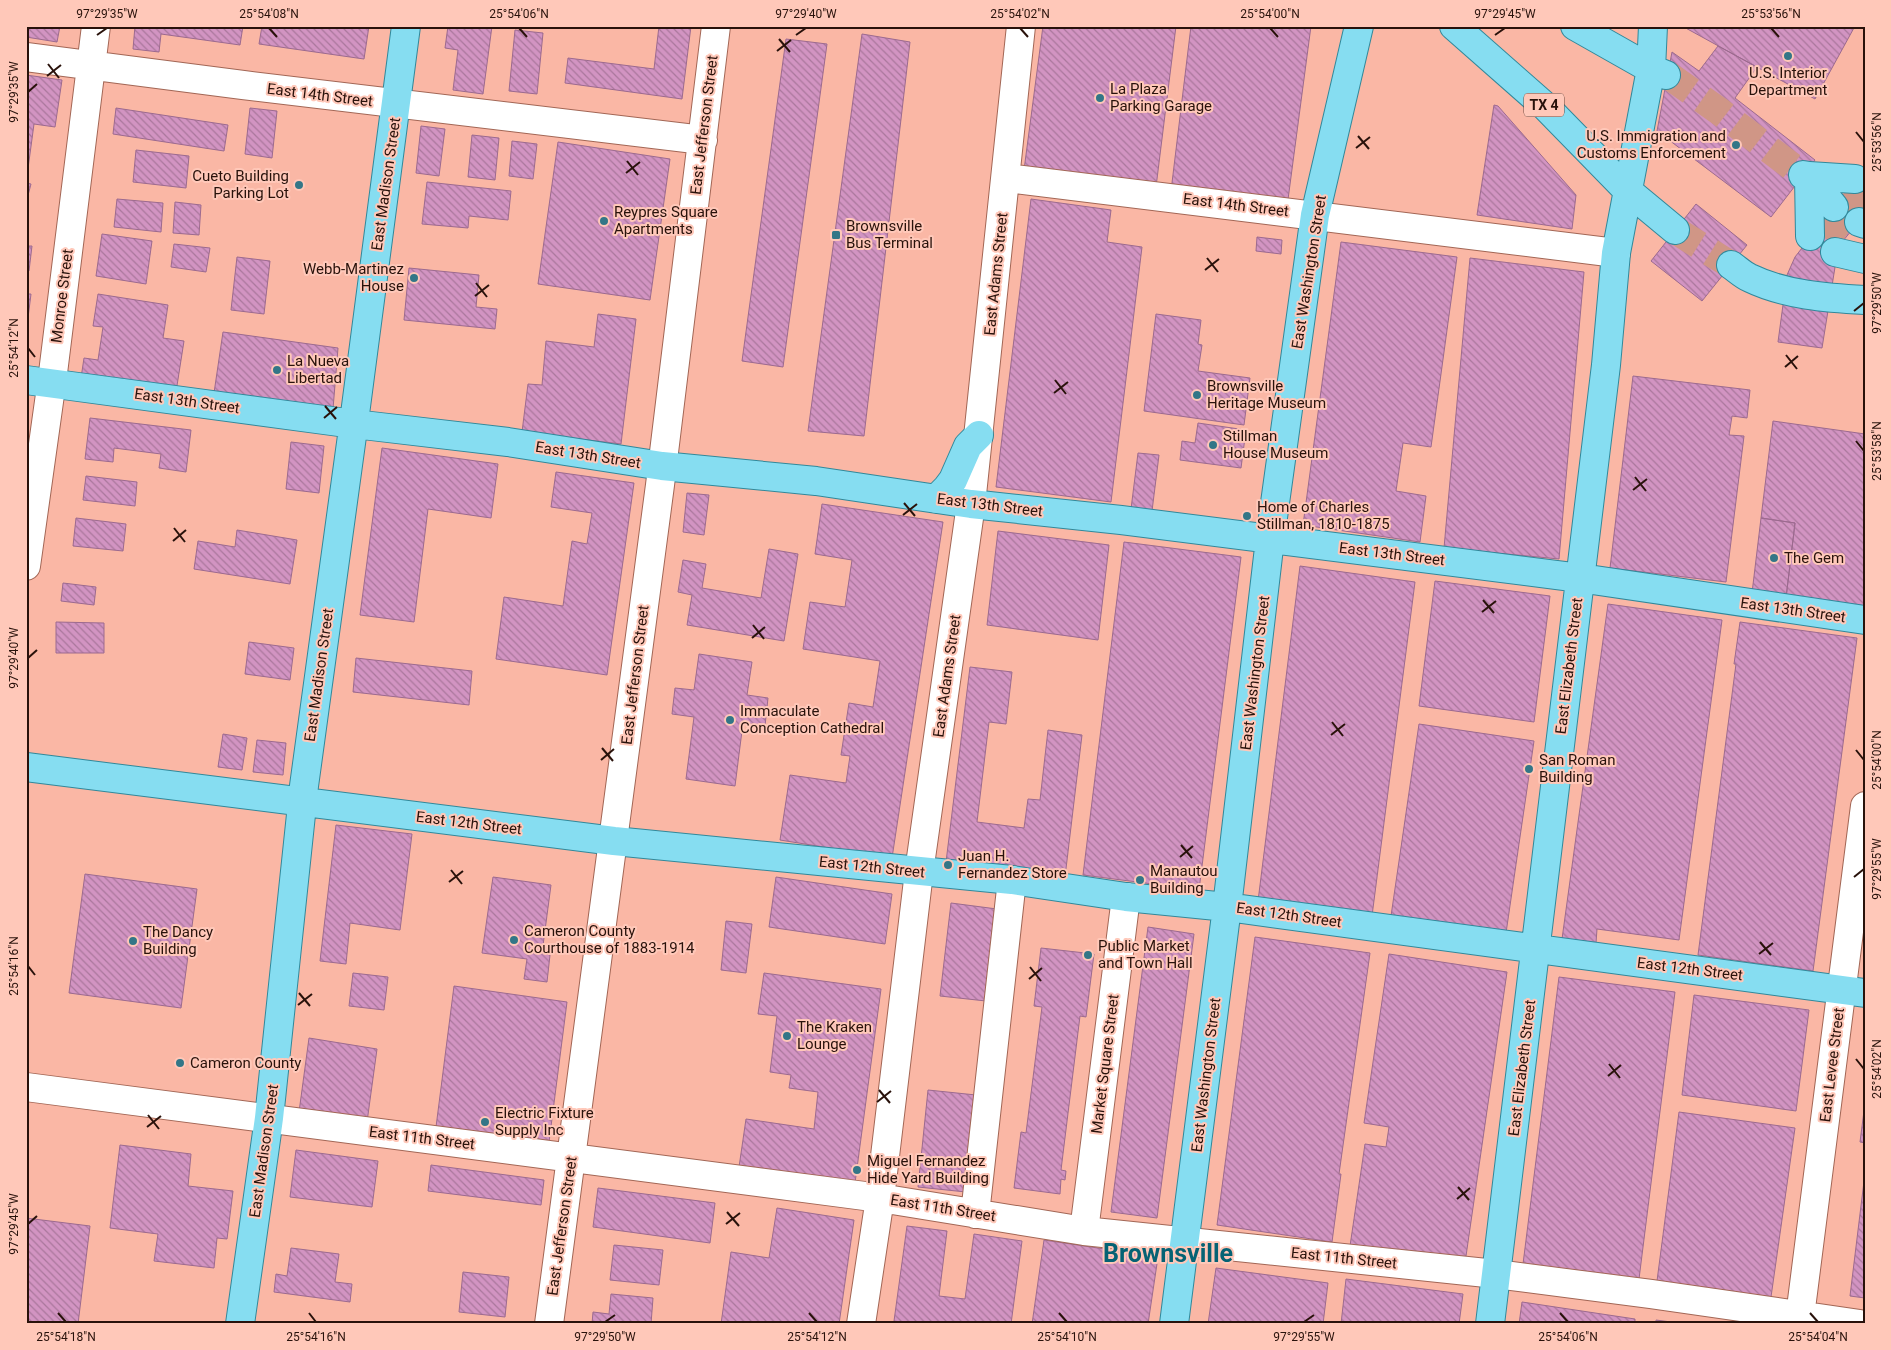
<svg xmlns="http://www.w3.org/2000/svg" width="1891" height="1350" viewBox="0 0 1891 1350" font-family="Roboto,sans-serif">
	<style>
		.building { fill: url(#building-back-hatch); stroke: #9c6a8f }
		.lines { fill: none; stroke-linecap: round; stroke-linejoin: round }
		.major-tunnel { stroke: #d09686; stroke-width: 28; stroke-dasharray: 28 14; stroke-linecap: butt }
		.minor-casing { stroke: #a26655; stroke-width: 30 }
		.major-casing { stroke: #31889a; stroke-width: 30 }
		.minor { stroke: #fff; stroke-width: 28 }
		.major { stroke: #86ddf1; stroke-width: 28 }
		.ticks { fill: none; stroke: #29120b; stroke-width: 2 }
		.poi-dot { fill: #337687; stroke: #ffc8b9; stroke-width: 2 }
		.labels { text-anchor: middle; stroke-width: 4; stroke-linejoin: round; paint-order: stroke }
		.shield { fill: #ffc8b9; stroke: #69493f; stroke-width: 1 }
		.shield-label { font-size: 14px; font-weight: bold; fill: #29120b }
		.poi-label { font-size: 15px; fill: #29120b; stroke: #ffc8b9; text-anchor: start }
		.street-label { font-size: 15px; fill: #29120b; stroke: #ffc8b9 }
		.town-label { font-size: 25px; font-weight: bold; fill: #056274; stroke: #ffc8b9 }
		.neatline { fill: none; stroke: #29120b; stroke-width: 2 }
		.ticks-label { font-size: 12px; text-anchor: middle; fill: #29120b }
	</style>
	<defs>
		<pattern id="building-back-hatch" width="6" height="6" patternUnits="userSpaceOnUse" patternTransform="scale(1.25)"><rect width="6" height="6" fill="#d294c2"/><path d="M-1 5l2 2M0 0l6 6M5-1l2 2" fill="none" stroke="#aa779c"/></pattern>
	</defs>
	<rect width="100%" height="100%" fill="#fab7a5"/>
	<path class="building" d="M26,26h34l-3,16 -31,-5z
		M135,26h108l-3,19 -79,-11 -2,18 -26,-3z
		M262,26h107l-5,33 -105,-15z
		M448,26h44l-9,68 -30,-4 5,-40 -13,-2z
		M659,26h32l-9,73 -117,-16 3,-25 86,11z
		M1043,26h133l-20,161 -132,-17z
		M1191,26h120l-24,181 -116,-16z
		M1682,26h173l-40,73z
		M515,30l28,3 -6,61 -28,-3z
		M862,34l48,8 -46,394 -56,-5z
		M786,39l41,5 -44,323 -41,-6z
		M1718,46l39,21 -22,31 80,62 -44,57 -114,-86 15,-79 27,19z
		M26,75l36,5 -7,47 -21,-3 -7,52z
		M1494,105l4,1 78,89 -4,34 -95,-14z
		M116,108l112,17 -4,26 -111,-17z
		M250,108l27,3 -5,47 -27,-4z
		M421,126l24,3 -6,47 -23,-3z
		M472,135l27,3 -4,42 -27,-3z
		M512,141l25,3 -4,35 -24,-3z
		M558,142l112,17 -20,141 -112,-16z
		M136,150l53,6 -3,32 -53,-6z
		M1861,172l4,2v40l-36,44 7,3 -14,87 -44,-6 9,-67 8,-18z
		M427,182l84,9 -3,29 -39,-4 -1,12 -46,-4z
		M26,183l5,1 -5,19z
		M117,199l46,4 -2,29 -47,-5z
		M1031,199l80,11 -4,32 35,5 -31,255 -115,-15z
		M175,202l26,3 -2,30 -26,-2z
		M1696,204l51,41 -45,56 -51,-40z
		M102,234l50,7 -6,43 -50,-8z
		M1257,237l25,3 -1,14 -25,-3z
		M1341,242l116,15 -26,190 -28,-4 -7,48 30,5 -6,46 -117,-17z
		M174,244l36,4 -4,24 -35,-5z
		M26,246h6l-3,25 -3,-1z
		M237,257l33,4 -6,53 -33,-4z
		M1470,258l114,14 -25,287 -115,-11z
		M409,268l70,7 -3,32 21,2 -2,20 -91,-9z
		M26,294h5l-3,24h-2z
		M98,294l70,11 -5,33 21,3 -8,51 -95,-14 3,-20 14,2 5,-33 -10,-1z
		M598,314l38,5 -15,125 -99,-12 6,-48 14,1 4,-44 48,6z
		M1156,314l45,6 -3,24 4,1 -4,26 52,7 -6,47 -100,-14z
		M223,332l115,16 -5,61 -119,-16z
		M1633,376l117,14 -3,28 -15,-2 -3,19 15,1 -18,146 -116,-14z
		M90,418l101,12 -5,42 -27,-4 2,-14 -47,-6 -1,14 -28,-3z
		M1773,421l92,13v173l-79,-9 9,-75 -34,-5z
		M1198,423l48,7 -5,38 -61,-8 2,-19 13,2z
		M291,442l33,4 -5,47 -33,-4z
		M382,448l116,16 -7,54 -63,-9 -14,113 -54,-7z
		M1138,453l21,2 -7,56 -21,-2z
		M556,472l78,11 -27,192 -111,-16 8,-62 59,9 9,-65 15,3 5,-31 -41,-6z
		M86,476l51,6 -2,24 -52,-6z
		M687,493l22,2 -5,40 -21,-3z
		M822,504l121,18 -51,336 -112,-18 10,-65 56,8 4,-27 -9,-1 8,-52 24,4 7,-46 -77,-12 7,-47 35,5 7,-47 -37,-6z
		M76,518l50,6 -3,27 -50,-5z
		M1761,518l34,5 -9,75 -34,-5z
		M237,530l60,10 -7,44 -96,-15 4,-28 37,6z
		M998,531l111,14 -11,95 -111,-15z
		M1124,542l117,15 -42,333 -116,-15z
		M769,549l29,5 -14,87 -97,-16 5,-30 -14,-3 5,-32 23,4 -4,24 59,10z
		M1300,566l115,16 -43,334 -114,-15z
		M1435,581l115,15 -16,126 -115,-16z
		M63,583l33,4 -2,18 -33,-4z
		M1608,604l114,16 -43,320 -82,-11 -1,14 -34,-4z
		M56,622l48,1v30h-48z
		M1740,622l117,16 -44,333 -115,-16 38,-291h-2z
		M249,642l45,6 -4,32 -45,-6z
		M699,654l53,8 -5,33 21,3 -3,28 -22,-3 -8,63 -49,-7 8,-62 -22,-3 3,-26 19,2z
		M356,658l116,13 -3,34 -116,-13z
		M970,667l42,5 -6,52 -17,-2 -12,100 47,6 4,-29 12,1 8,-70 34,5 -17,142 -119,-15z
		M1419,724l115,17 -28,192 -115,-17z
		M223,734l24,4 -5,32 -24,-3z
		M257,740l29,3 -3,32 -30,-3z
		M336,825l76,9 -12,96 -50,-7 -4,41 -26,-3z
		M85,874l112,15 -16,119 -112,-15z
		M493,877l58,8 -9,68 8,2 -3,27 -23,-3 3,-20 -45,-6z
		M776,877l116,17 -7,50 -116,-17z
		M951,903l46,6 -11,92 -46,-5z
		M726,921l26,3 -6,49 -25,-3z
		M1148,927l46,7 -37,284 -46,-6z
		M1255,937l115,16 -31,221h2l-9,68 -115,-17z
		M1041,948l53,6 -8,63 -6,-1 -19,154 5,1 -1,9 -4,-1 -1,15 -46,-6 7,-56 5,1 16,-126 -8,-1z
		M1389,954l118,18 -42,291 -115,-17 15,-102 21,3 3,-20 -25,-4z
		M353,973l35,4 -4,33 -35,-4z
		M764,973l117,16 -26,194 -116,-16 7,-48 68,10 4,-37 -29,-4 2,-13 -21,-3 7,-56 -19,-2z
		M1559,977l116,15 -36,287 -116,-15z
		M454,986l113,16 -18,140 -113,-15z
		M1694,995l115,15 -13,101 -114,-16z
		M309,1038l68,11 -10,73 -68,-10z
		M928,1090l48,5 -10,97 -48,-5z
		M1865,1103v40l-5,-1z
		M1679,1112l116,16 -24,169 -114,-16z
		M120,1145l71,9 -3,32 45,5 -6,48 -10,-1 -3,30 -60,-7 4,-27 -48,-6z
		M296,1150l82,11 -6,46 -82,-10z
		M431,1165l113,15 -3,25 -113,-14z
		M1865,1173v125l-15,-2z
		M598,1188l117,15 -5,40 -117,-16z
		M777,1208l77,12 -15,104h-118l10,-72 38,6z
		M26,1218l64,8 -12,98h-52z
		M907,1226l40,5 -8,65 26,3 9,-65 48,7 -11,83h-96l-21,-3z
		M1044,1240l114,17 -10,67h-116z
		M614,1245l49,5 -4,35 -49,-5z
		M291,1248l48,6 -4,28 17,2 -2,18 -76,-10 2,-18 11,2z
		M1216,1268l112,15 -5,41h-115z
		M463,1272l46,5 -4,40 -46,-5z
		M1346,1279l117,15 -4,30h-118z
		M611,1294l42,4 -2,26h-59l1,-12 16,2z
		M1522,1302l113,17v5h-116z
		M1656,1320l30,4h-30z"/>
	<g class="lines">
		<path class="major-tunnel" d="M1668,75l51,36 84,64
			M1843,195l22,12
			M1823,220l24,16
			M1675,230l56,35"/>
		<defs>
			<path id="minor" d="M26,57l217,28 460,55
				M1006,178l610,75
				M26,566l27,-193 43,-347
				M26,1087l854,111 204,33 412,43 155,20 209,30
				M975,1214l37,-334
				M1084,1231l42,-334
				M549,1324l111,-839 56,-459
				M861,1324l19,-126 39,-326 52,-368 50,-478
				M1799,1324l66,-518"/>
			<path id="major" d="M1454,26l92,81 82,84 47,39
				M1575,26l76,43 15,6
				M1803,175l6,1 25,31
				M1809,176l1,60
				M1809,176l46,3
				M1859,222l6,2
				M1835,252l30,7
				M1731,265c6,4 12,10 19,13 35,17 77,20 115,22
				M26,380l328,44 154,18 154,24 154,15 155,23 150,16 459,58 285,42
				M936,499l11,-11 6,-8 15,-34 11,-11
				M26,767l588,74 398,39 114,17 101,10 638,86
				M240,1324l29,-206 35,-332 51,-372 51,-388
				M1174,1324l53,-417 43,-368 45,-324 44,-189
				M1490,1324l116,-959 10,-112 35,-184 2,-43"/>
		</defs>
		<use href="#minor" class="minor-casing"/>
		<use href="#major" class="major-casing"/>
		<use href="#minor" class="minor"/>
		<use href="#major" class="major"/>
	</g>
	<path class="ticks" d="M269,28l8,9M519,28l8,9M1020,28l8,9M1270,28l8,9M1771,28l8,9M97,35l10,-7M796,35l10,-7M1495,35l10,-7M779,39l11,13M777,51l14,-11M48,64l11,14M47,76l14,-11M28,92l9,-8M1856,132l8,10M1358,136l11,13M1356,148l14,-11M627,161l11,14M626,173l14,-11M1207,258l11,14M1205,270l14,-11M476,283l11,14M475,296l14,-11M1854,311l10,-8M28,348l7,9M1786,355l11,14M1785,367l13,-11M1055,380l11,14M1054,393l14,-11M325,406l11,13M324,418l13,-11M1856,441l8,10M1635,477l11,14M1633,490l14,-11M904,503l11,13M903,515l14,-11M174,528l11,14M173,541l13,-11M1483,600l11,13M1482,612l14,-11M753,625l11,14M752,638l13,-11M28,658l9,-8M1332,722l11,14M1331,735l14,-11M602,748l11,13M1856,750l8,10M601,760l13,-11M1181,845l11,13M1180,857l13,-11M451,870l11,14M1854,877l10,-8M449,882l14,-11M1760,942l11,13M1759,954l14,-11M28,966l7,9M1030,967l11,14M1029,979l13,-11M299,993l11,13M298,1005l14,-11M1856,1059l8,10M1609,1064l11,14M1608,1076l13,-11M879,1090l11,13M877,1102l14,-11M148,1115l11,14M147,1127l14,-11M1458,1187l11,13M1457,1199l13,-11M727,1212l12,14M28,1224l9,-8M726,1224l14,-11M58,1313l8,9M309,1313l7,9M809,1313l8,9M1059,1313l8,9M1560,1313l8,9M1810,1313l8,9M605,1322l10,-7M1304,1322l10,-7"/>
	<g class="poi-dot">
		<circle cx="1788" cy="56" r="5"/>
		<circle cx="1100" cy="98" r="5"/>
		<circle cx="1736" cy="145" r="5"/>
		<circle cx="299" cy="185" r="5"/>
		<circle cx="604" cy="221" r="5"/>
		<rect x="831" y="230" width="10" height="10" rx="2.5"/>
		<circle cx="414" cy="278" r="5"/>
		<circle cx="277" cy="370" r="5"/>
		<circle cx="1197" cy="395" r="5"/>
		<circle cx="1213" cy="445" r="5"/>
		<circle cx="1247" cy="516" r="5"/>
		<circle cx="1774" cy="558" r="5"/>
		<circle cx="730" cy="720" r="5"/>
		<circle cx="1529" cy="769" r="5"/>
		<circle cx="948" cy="865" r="5"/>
		<circle cx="1140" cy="880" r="5"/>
		<circle cx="514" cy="940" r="5"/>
		<circle cx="133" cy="941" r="5"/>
		<circle cx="1088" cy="955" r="5"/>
		<circle cx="787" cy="1036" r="5"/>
		<circle cx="180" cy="1063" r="5"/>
		<circle cx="485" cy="1122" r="5"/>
		<circle cx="857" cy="1170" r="5"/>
	</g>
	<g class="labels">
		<rect class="shield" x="1524" y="93.5" width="40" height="23" rx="4"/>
		<g class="shield-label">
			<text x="1544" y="110">TX 4</text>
		</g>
		<g class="poi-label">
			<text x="1788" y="78" text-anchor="middle">U.S. Interior<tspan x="1788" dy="17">Department</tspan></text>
			<text x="1110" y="94">La Plaza<tspan x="1110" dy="17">Parking Garage</tspan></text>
			<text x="1726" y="141" text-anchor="end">U.S. Immigration and<tspan x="1726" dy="17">Customs Enforcement</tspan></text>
			<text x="289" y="181" text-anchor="end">Cueto Building<tspan x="289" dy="17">Parking Lot</tspan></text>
			<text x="614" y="217">Reypres Square<tspan x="614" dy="17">Apartments</tspan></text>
			<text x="846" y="231">Brownsville<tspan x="846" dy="17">Bus Terminal</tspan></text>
			<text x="404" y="274" text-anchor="end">Webb-Martinez<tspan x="404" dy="17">House</tspan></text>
			<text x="287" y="366">La Nueva<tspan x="287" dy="17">Libertad</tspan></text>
			<text x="1207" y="391">Brownsville<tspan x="1207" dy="17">Heritage Museum</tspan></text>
			<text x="1223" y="441">Stillman<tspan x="1223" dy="17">House Museum</tspan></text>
			<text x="1257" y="512">Home of Charles<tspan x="1257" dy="17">Stillman, 1810-1875</tspan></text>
			<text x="1784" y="563">The Gem</text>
			<text x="740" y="716">Immaculate<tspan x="740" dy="17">Conception Cathedral</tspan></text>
			<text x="1539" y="765">San Roman<tspan x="1539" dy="17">Building</tspan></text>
			<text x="958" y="861">Juan H.<tspan x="958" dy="17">Fernandez Store</tspan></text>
			<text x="1150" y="876">Manautou<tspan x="1150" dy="17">Building</tspan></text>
			<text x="524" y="936">Cameron County<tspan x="524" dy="17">Courthouse of 1883-1914</tspan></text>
			<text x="143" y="937">The Dancy<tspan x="143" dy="17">Building</tspan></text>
			<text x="1098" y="951">Public Market<tspan x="1098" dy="17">and Town Hall</tspan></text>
			<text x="797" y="1032">The Kraken<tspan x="797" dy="17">Lounge</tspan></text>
			<text x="190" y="1068">Cameron County</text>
			<text x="495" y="1118">Electric Fixture<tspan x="495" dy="17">Supply Inc</tspan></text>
			<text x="867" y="1166">Miguel Fernandez<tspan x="867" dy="17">Hide Yard Building</tspan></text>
		</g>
		<g class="street-label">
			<text transform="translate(320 95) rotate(7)" y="5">East 14th Street</text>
			<text transform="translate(704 125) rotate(-83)" y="5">East Jefferson Street</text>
			<text transform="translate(386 184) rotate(-82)" y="5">East Madison Street</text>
			<text transform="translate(1236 205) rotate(7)" y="5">East 14th Street</text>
			<text transform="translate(1309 272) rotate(-81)" y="5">East Washington Street</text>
			<text transform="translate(996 274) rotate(-84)" y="5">East Adams Street</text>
			<text transform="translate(62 296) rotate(-83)" y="5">Monroe Street</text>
			<text transform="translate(187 401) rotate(8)" y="5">East 13th Street</text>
			<text transform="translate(588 455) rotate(9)" y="5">East 13th Street</text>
			<text transform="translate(990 505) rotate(7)" y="5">East 13th Street</text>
			<text transform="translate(1392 554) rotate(7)" y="5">East 13th Street</text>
			<text transform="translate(1793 610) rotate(8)" y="5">East 13th Street</text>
			<text transform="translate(1569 666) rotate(-83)" y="5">East Elizabeth Street</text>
			<text transform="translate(1255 673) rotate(-83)" y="5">East Washington Street</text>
			<text transform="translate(319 675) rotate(-82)" y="5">East Madison Street</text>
			<text transform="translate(635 675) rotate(-83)" y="5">East Jefferson Street</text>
			<text transform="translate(947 676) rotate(-82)" y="5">East Adams Street</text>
			<text transform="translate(469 823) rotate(7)" y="5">East 12th Street</text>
			<text transform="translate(872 867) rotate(6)" y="5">East 12th Street</text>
			<text transform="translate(1289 915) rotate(8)" y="5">East 12th Street</text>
			<text transform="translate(1690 969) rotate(7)" y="5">East 12th Street</text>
			<text transform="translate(1105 1064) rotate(-83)" y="5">Market Square Street</text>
			<text transform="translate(1832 1065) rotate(-83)" y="5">East Levee Street</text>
			<text transform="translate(1522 1068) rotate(-83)" y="5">East Elizabeth Street</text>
			<text transform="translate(1206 1075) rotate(-83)" y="5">East Washington Street</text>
			<text transform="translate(422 1138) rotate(7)" y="5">East 11th Street</text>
			<text transform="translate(264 1151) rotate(-82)" y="5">East Madison Street</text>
			<text transform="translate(943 1208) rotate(9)" y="5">East 11th Street</text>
			<text transform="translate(562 1226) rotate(-82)" y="5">East Jefferson Street</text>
			<text transform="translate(1344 1258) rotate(6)" y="5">East 11th Street</text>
		</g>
		<g class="town-label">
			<text x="1168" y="1262">Brownsville</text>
		</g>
	</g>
	<rect width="1891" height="1350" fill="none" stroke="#ffc8b9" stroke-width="55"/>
	<rect x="28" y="28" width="1836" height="1294" class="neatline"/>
	<g class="ticks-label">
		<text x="107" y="18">97°29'35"W</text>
		<text x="269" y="18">25°54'08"N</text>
		<text x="519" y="18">25°54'06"N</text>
		<text x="806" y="18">97°29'40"W</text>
		<text x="1020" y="18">25°54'02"N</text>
		<text x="1270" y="18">25°54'00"N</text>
		<text x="1505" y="18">97°29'45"W</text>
		<text x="1771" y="18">25°53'56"N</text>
		<text transform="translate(14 92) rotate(-90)" y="4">97°29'35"W</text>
		<text transform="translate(1877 142) rotate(-90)" y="4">25°53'56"N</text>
		<text transform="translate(1877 303) rotate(-90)" y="4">97°29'50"W</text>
		<text transform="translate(14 348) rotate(-90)" y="4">25°54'12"N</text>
		<text transform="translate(1877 451) rotate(-90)" y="4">25°53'58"N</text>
		<text transform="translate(14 658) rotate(-90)" y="4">97°29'40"W</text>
		<text transform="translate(1877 760) rotate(-90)" y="4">25°54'00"N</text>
		<text transform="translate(1877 869) rotate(-90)" y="4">97°29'55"W</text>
		<text transform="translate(14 966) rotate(-90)" y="4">25°54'16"N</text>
		<text transform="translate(1877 1069) rotate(-90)" y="4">25°54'02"N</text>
		<text transform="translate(14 1224) rotate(-90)" y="4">97°29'45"W</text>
		<text x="66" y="1341">25°54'18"N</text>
		<text x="316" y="1341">25°54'16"N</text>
		<text x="605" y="1341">97°29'50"W</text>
		<text x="817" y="1341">25°54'12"N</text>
		<text x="1067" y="1341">25°54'10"N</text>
		<text x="1304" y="1341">97°29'55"W</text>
		<text x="1568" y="1341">25°54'06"N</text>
		<text x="1818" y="1341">25°54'04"N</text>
	</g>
</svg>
